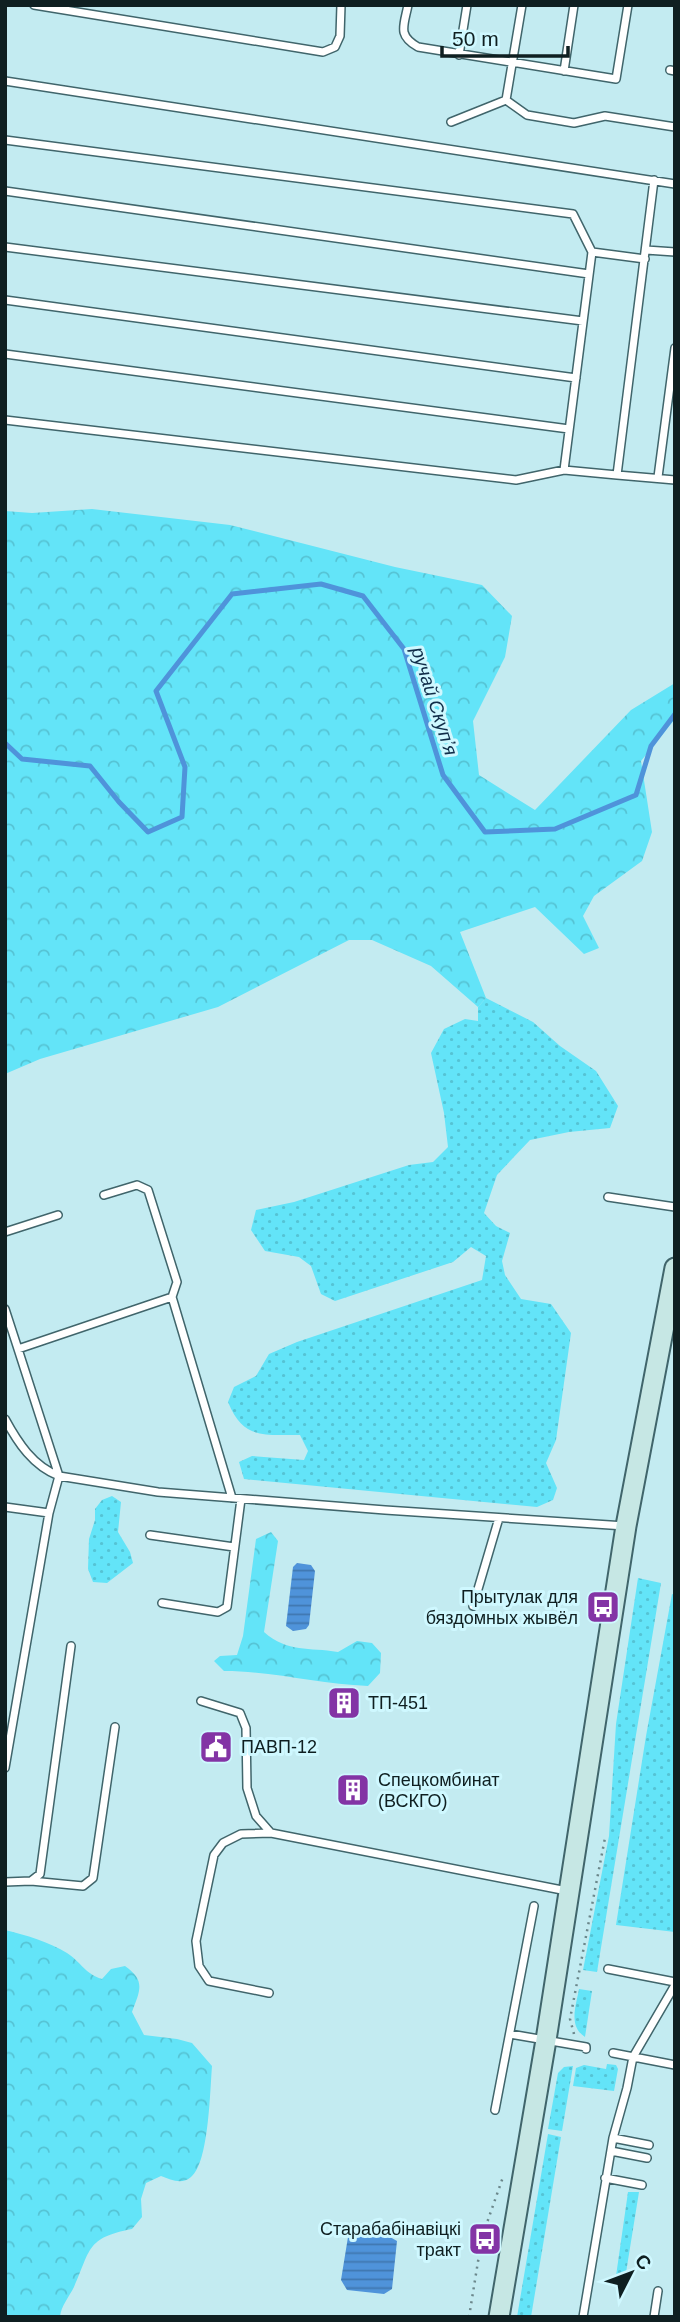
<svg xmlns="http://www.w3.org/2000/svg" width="680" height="2322" viewBox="0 0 680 2322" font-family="Arial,sans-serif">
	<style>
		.grass { fill: url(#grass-dots) }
		.forest { fill: url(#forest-crowns) }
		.water { fill: url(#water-rules) }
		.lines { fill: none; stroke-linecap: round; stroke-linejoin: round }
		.stream { stroke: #4f93da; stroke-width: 5 }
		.lane-casing { stroke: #40656b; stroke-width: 10 }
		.secondary-casing { stroke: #40656b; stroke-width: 23 }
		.path { stroke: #6b878b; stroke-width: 2.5; stroke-dasharray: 2 5; stroke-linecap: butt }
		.lane { stroke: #fff; stroke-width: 7 }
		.secondary { stroke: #c6e7e4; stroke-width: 19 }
		.labels { text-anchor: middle; stroke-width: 6; stroke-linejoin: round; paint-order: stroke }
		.poi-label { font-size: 18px; fill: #0f1f21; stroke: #cff8ff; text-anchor: start }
		.water-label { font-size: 19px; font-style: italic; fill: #102d49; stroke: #cff8ff }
	</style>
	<defs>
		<pattern id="grass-dots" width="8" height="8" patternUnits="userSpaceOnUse" patternTransform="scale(1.75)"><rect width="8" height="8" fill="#63e4f8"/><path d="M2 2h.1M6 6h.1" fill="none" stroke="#55c3d4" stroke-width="1.8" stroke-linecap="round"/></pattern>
		<pattern id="forest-crowns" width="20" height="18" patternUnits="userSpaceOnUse" patternTransform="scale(1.75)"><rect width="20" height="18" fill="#63e4f8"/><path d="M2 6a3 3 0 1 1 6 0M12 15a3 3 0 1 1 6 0" fill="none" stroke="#55c3d4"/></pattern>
		<pattern id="water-rules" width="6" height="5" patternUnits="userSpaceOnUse" patternTransform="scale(1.75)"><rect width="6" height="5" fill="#4f93da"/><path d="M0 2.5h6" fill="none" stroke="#4077b0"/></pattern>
	</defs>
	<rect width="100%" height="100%" fill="#c3ebf1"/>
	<path class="grass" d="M486,998l47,24 27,24 36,25 22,35 -8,22 -41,4 -39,8 -33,35 -13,38 12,13 14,7 -8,28 3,14 16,24 30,5 20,29 -15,107 -10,23 11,25 -4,12 -16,7 -293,-28 -5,-17 13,-6 52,4 4,-9 -8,-16c-36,-1 -56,6 -72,-33l6,-15 22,-11 13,-22 28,-12 185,-62 4,-24 -15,-9 -18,15 -118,39 -14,-7 -10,-28 -12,-9 -34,-6 -14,-21 5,-20 38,-8 115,-37 24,-3 15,-15 -4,-34 -13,-60 13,-24 21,-10 13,2v-14z
		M112,1496l9,6 -3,30 12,20 3,11 -26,20 -14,-1 -5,-13 1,-30 6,-19v-11l7,-9z
		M638,1578l23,5 -64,389 -14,-2 26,-134 7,-112z
		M672,1594l3,1v337l-59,-7 30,-189z
		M579,1989l13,2 -7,46c-17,-11 -9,-31 -6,-48z
		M607,2064l9,1 2,4 -4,22 -41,-5 3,-18 8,-3 22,4z
		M573,2066l-11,65 -14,-2 10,-56 6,-6z
		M548,2134l13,3 -30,180h-14z
		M628,2192h11l-15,93 -9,-2z"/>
	<path class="forest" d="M92,509l138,16 165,42 87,18 30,31 -7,41 -32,64 6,54 56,35 96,-100 44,-27v36l-34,42 11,71 -10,29 -48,35 -11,20 16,32 -15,6 -49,-47 -75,25 26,66 -8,9 -47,-41 -59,-26h-23l-131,67 -178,52 -35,15v-563l27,2z
		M271,1532l7,9 -14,91c24,21 45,15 74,20l19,-11 15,2 9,10 -1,20 -12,13c-49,-2 -96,-15 -144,-15l-10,-10 6,-5 17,-1 6,-19 13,-97z
		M5,1930c21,5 44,12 62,23 14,9 18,21 35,26l9,-10 14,-3c21,15 15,24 7,46l12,23 33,4 15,4 20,23c-2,24 -3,97 -21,111 -9,8 -20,3 -30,-1l-15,7 -5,16 1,18 -10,12c-46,9 -41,20 -58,58 -5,10 -13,19 -14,30h-55z"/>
	<path class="water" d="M297,1563l14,2 4,6 -6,54 -3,4 -13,2 -7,-5 7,-59z
		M363,2231l27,6 7,4 -5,48 -8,5 -37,-4 -6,-10 7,-43z"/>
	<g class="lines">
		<path class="stream" d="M5,743l17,16 68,7 29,36 29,30 34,-15 3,-50 -29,-76 76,-97 89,-10 42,12 41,53 39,126 42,57 70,-3 81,-34 15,-49 24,-32"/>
		<defs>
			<path id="lane" d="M34,5l289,47 12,-5 5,-11 1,-31
				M408,5c-4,21 -11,30 10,42l198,32 12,-74
				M522,5l-16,95 21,15 47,8 31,-7 70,11
				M459,55l8,-50
				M670,70l5,1
				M564,71l10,-66
				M5,81l670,103
				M451,122l55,-22
				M5,140l568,74 19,38
				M654,180l-37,295 58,5
				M5,191l584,83
				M5,247l578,74
				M646,250l29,2
				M5,300l571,78
				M5,354l564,75
				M5,420l511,60 48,-10 53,5
				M564,470l28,-218 53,7
				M658,477l17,-129
				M608,1197l67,10
				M5,1232l53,-17
				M172,1297l60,201
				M5,1309l13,40 154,-52 5,-15 -29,-92 -11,-5 -33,10
				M5,1419c13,24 28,47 54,57l99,16 227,18 240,16
				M5,1507l44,6
				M150,1535l84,12
				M162,1603l56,9 9,-5 14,-108
				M473,1606l26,-88
				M201,1701l39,12 6,15 1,60 9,28 15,17 296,58
				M5,1768l44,-255 10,-37 -41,-127
				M31,1881l52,5 10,-8 22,-151
				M5,1882l26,-1 9,-7 31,-228
				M608,1969l67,13
				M269,1993l-60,-12 -10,-15 -3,-25 18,-86 9,-12 18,-9 30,-1
				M510,2034l76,13v2
				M613,2053l62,12
				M495,2110l39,-204
				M613,2138l36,7
				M611,2151l36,7
				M605,2178l37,7
				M583,2317l30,-179 14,-50 6,-31 42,-72
				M654,2317l4,-26"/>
			<path id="secondary" d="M499,2317l47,-277 80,-514 49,-258"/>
		</defs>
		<use href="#lane" class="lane-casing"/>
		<use href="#secondary" class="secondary-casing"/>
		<path class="path" d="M574,2034l-4,-15 35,-181
			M469,2317l13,-80 21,-60"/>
		<use href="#lane" class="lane"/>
		<use href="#secondary" class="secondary"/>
	</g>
	<defs>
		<symbol id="bus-square" viewBox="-11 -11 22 22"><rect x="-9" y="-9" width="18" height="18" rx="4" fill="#8334a5" stroke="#cff8ff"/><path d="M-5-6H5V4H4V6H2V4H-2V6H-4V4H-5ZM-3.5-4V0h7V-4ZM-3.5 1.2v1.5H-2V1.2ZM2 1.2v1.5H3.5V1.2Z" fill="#fff"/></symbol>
		<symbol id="building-square" viewBox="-11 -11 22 22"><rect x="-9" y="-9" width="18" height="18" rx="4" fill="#8334a5" stroke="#cff8ff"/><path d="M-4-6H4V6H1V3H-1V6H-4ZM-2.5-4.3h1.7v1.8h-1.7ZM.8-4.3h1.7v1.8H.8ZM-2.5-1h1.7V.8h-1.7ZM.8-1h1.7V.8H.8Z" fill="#fff"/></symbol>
		<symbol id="civic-square" viewBox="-11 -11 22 22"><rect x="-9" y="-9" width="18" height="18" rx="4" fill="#8334a5" stroke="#cff8ff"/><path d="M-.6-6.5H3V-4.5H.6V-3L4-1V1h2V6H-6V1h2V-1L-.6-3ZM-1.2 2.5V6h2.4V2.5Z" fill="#fff"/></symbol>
	</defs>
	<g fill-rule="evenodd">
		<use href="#bus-square" x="584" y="1588" width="38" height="38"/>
		<use href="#building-square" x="325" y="1684" width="38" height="38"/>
		<use href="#civic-square" x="197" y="1728" width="38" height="38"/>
		<use href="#building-square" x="334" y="1771" width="38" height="38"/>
		<use href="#bus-square" x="466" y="2220" width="38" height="38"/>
	</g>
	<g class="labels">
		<g class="poi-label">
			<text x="578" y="1603" text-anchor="end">Прытулак для<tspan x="578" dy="21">бяздомных жывёл</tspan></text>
			<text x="368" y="1709">ТП-451</text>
			<text x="241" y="1753">ПАВП-12</text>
			<text x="378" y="1786">Спецкомбинат<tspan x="378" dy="21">(ВСКГО)</tspan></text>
			<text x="461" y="2235" text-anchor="end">Старабабінавіцкі<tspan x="461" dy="21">тракт</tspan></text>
		</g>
		<g class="water-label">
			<text transform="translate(435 701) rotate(72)" y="7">ручай Скупʼя</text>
		</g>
	</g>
	<rect width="680" height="2322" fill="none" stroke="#0f1f21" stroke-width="14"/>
	<g transform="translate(631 2273) rotate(48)" stroke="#cff8ff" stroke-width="5" paint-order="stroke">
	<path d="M0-5L12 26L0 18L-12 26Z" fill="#0f1f21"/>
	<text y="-10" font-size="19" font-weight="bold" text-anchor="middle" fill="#0f1f21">С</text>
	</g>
	<path d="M442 46v10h126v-10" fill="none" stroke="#0f1f21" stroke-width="3.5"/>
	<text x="452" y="46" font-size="21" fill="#0f1f21" stroke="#cff8ff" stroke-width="5" paint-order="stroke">50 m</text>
</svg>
